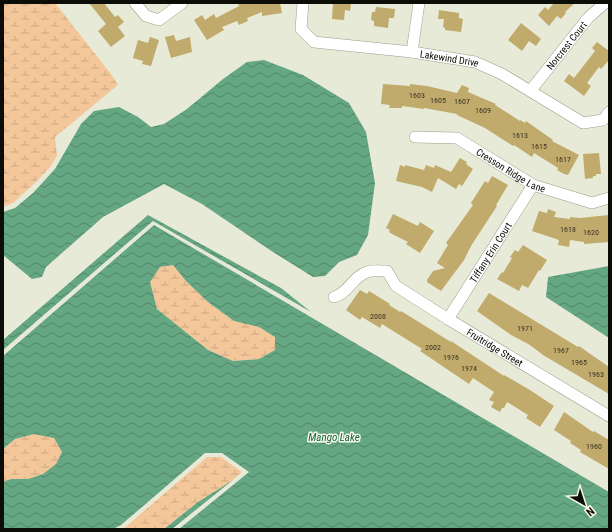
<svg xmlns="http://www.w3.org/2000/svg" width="612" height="532" viewBox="0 0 612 532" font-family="'Roboto Condensed',sans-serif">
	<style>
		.wetland { fill: url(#wetland-marsh) }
		.water { fill: url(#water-waves); fill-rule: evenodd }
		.building { fill: #c0aa6c }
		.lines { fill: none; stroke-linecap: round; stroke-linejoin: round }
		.minor-casing { stroke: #9b9d8c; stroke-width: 12 }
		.minor { stroke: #fff; stroke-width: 11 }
		.labels { text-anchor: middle; stroke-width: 3; stroke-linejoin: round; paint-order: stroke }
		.number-label { font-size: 8px; fill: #3a3421 }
		.street-label { font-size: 10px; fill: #0d0d08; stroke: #f5f8e5 }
		.water-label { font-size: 11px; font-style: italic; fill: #146240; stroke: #f5f8e5 }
	</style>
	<defs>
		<pattern id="wetland-marsh" width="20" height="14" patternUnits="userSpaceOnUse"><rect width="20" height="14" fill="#f3c79a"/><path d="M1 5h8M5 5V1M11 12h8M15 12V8" fill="none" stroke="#cfaa83"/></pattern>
		<pattern id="water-waves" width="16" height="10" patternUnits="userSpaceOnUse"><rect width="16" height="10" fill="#65a683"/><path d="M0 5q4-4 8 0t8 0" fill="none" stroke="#528669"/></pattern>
	</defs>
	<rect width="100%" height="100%" fill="#e8ead8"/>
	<path class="wetland" d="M3,3h52l56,71 7,11 -63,52 2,19 -6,10 -16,17 -22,20 -10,4z
		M173,265l13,16 22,21 26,19 25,6 16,10v13l-16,9 -26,2 -25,-11 -51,-41 -8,-27 11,-15z
		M34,433l20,5 8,14 -6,12 -13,10 -15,5h-17l-8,3v-33l12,-10z
		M207,457h14l21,15 -9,8 -35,22 -34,27h-41z"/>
	<path class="water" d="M264,60l39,15 46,28 17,29 9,51 -7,52 -11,20 -18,7 -14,14 -12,1 -40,-25 -71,-48 -38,-20 -61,33 -57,50 -4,10 -10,2 -29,-24v-43l12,-4 18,-15 22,-24 26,-45 13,-13 25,-4 19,10 13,10 13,-3 23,-15 36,-30 24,-17z
		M148,215l133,73 30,24 -158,-91 -150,129v-10z
		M154,225l455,267v37h-430l70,-57 -27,-19h-17l-84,72 -8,4h-110v-47l8,-3h17l15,-5 13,-10 6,-12 -8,-14 -20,-4 -19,5 -12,10v-93zM173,265l13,16 22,21 26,19 25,6 16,10v13l-16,9 -26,2 -25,-11 -51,-41 -7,-27 10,-15z
		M609,266v72l-63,-41 2,-20z
		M233,480l-61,49h-8l34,-27z"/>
	<path class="building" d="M89,3h15l11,14 3,-2 6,7 -6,5 7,9 -14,11 -13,-16 8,-7z
		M238,3h42l2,10 -20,3v-4l-15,6 1,3 -9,4 -2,-4 -15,6 2,3 -17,10 -13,-20 8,-5 3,5 9,-6 2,4 23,-12z
		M333,3h18l-1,8 -5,-1 -1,10 -12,-1z
		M554,3h21l-10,9 1,1 -5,6 -4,-3 -8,10 -11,-11 7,-8 3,3z
		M376,7l19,2 -1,9h-5l-1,10 -14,-2v-5l-3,-1 1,-8h3z
		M439,10l20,3v5l4,1 -2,13 -16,-2v-2l-2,-1 1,-8h-6z
		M521,23l20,16 -5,7 -7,-5 -7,10 -14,-11z
		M174,35l2,6 14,-4 2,15 -21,6 -6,-21z
		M150,37l9,3 -8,26 -9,-2 1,-3 -10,-3 5,-18 10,3z
		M597,42l12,9v9l-8,9 -2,-2 -12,16 4,3 -7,10 -20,-15 5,-7 5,4 21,-27 -3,-3z
		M383,84l27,2v-2l17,2 30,7 5,-8 7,3 -1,4 28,12 -1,1 25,16v-1l5,3 1,-2 27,19 -1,1 27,14 -11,20 -4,-1 -7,-4 1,-2 -24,-15 -2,4 -18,-12 -1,1 -28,-18 -28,-13v-1l-33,-6v1l-22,-3v2h-13l1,-3 -9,-1z
		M599,153l2,21h-5v2h-3v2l-8,1 -2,-25z
		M460,158l7,4 -1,2 7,5 -11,17 -3,-2 -3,5 -18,-11 -6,14 -10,-5 -26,-6 4,-16 5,2v-2l19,5 2,-5 8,3 1,-3 16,7z
		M492,176l16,9 -12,20 1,1 -26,40 -7,14 -23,31 -14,-9v-2l6,-9 12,-3 -8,-5 11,-18 -2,-2 27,-38 -2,-2 14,-22 3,2z
		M548,209l8,3 -2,5 16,2v-2l10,1 29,-3v27l-25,2v-2l-14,-2 -1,7 -11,-2 1,-5 -27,-9 7,-20 8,2z
		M393,214l25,12 2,-4 14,9 -14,22 -14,-9 2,-2 -16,-8 -3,-2 1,-2 -4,-2z
		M523,245l24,15 -7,11 -1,-1 -11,18 -6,-3 -3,6 -22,-12 5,-7 1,1 9,-15 -2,-1 5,-7 3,2z
		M360,290l7,4 2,-3 21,13 -1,1 11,7 1,-1 50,31v-1l53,35v-1l26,15 24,16 -14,21 -14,-9 2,-3 -21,-13 -3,6h-2l-2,4 -9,-5 3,-5 -5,-2 5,-8 -21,-14 -4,6 -49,-33 2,-2 -40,-25 -2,4 -18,-11 -2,3 -14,-10z
		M489,293l89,54 1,-1 30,21v27l-66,-39 -13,-10 -19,-10 -34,-24z
		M564,412l29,20 1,-1 15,9v29l-29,-17 1,-2 -11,-7 1,-2 -17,-11z"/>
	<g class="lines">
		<defs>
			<g id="minor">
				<path d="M135,3l11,13 13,4 23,-17"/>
				<path id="s1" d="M303,3l-2,26 13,13 98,10 63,10 27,12 81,49 20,-3 6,-8"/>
				<path d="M412,52l7,-49"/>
				<path id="s2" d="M531,90l57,-72 17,-15"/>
				<path id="s3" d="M415,137l42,1 76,47 59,18 17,-5"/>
				<path id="s4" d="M334,297c15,-4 18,-20 33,-25 6,-2 13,-1 20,-1l9,15 52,33 161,97"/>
				<path id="s5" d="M448,319l85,-134"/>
			</g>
		</defs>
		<use href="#minor" class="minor-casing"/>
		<use href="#minor" class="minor"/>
	</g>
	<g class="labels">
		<g class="number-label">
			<text x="417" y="98">1603</text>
			<text x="438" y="103">1605</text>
			<text x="462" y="104">1607</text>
			<text x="483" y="113">1609</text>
			<text x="520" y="138">1613</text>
			<text x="539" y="149">1615</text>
			<text x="563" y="162">1617</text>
			<text x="568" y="232">1618</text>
			<text x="591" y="235">1620</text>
			<text x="378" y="319">2008</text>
			<text x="525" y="331">1971</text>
			<text x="433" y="350">2002</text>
			<text x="561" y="353">1967</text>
			<text x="451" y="360">1976</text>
			<text x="579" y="365">1965</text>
			<text x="469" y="371">1974</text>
			<text x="596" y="377">1963</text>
			<text x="594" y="449">1960</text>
		</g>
		<g class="street-label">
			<text dy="4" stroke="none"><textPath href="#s2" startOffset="57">Norcrest Court</textPath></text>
			<text dy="4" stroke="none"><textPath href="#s1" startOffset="181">Lakewind Drive</textPath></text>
			<text dy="4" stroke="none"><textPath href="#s3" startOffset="105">Cresson Ridge Lane</textPath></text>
			<text dy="4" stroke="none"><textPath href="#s5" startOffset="79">Tiffany Erin Court</textPath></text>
			<text dy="4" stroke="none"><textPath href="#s4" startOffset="196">Fruitridge Street</textPath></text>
		</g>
		<g class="water-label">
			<text x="334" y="441">Mango Lake</text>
		</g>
	</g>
	<rect width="612" height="532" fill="none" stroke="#0d0d08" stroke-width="8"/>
	<g transform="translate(584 504) rotate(141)" stroke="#f5f8e5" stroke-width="3" paint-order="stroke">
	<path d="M0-3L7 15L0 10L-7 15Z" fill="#0d0d08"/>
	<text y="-6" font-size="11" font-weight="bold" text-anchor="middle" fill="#0d0d08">N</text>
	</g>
</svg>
